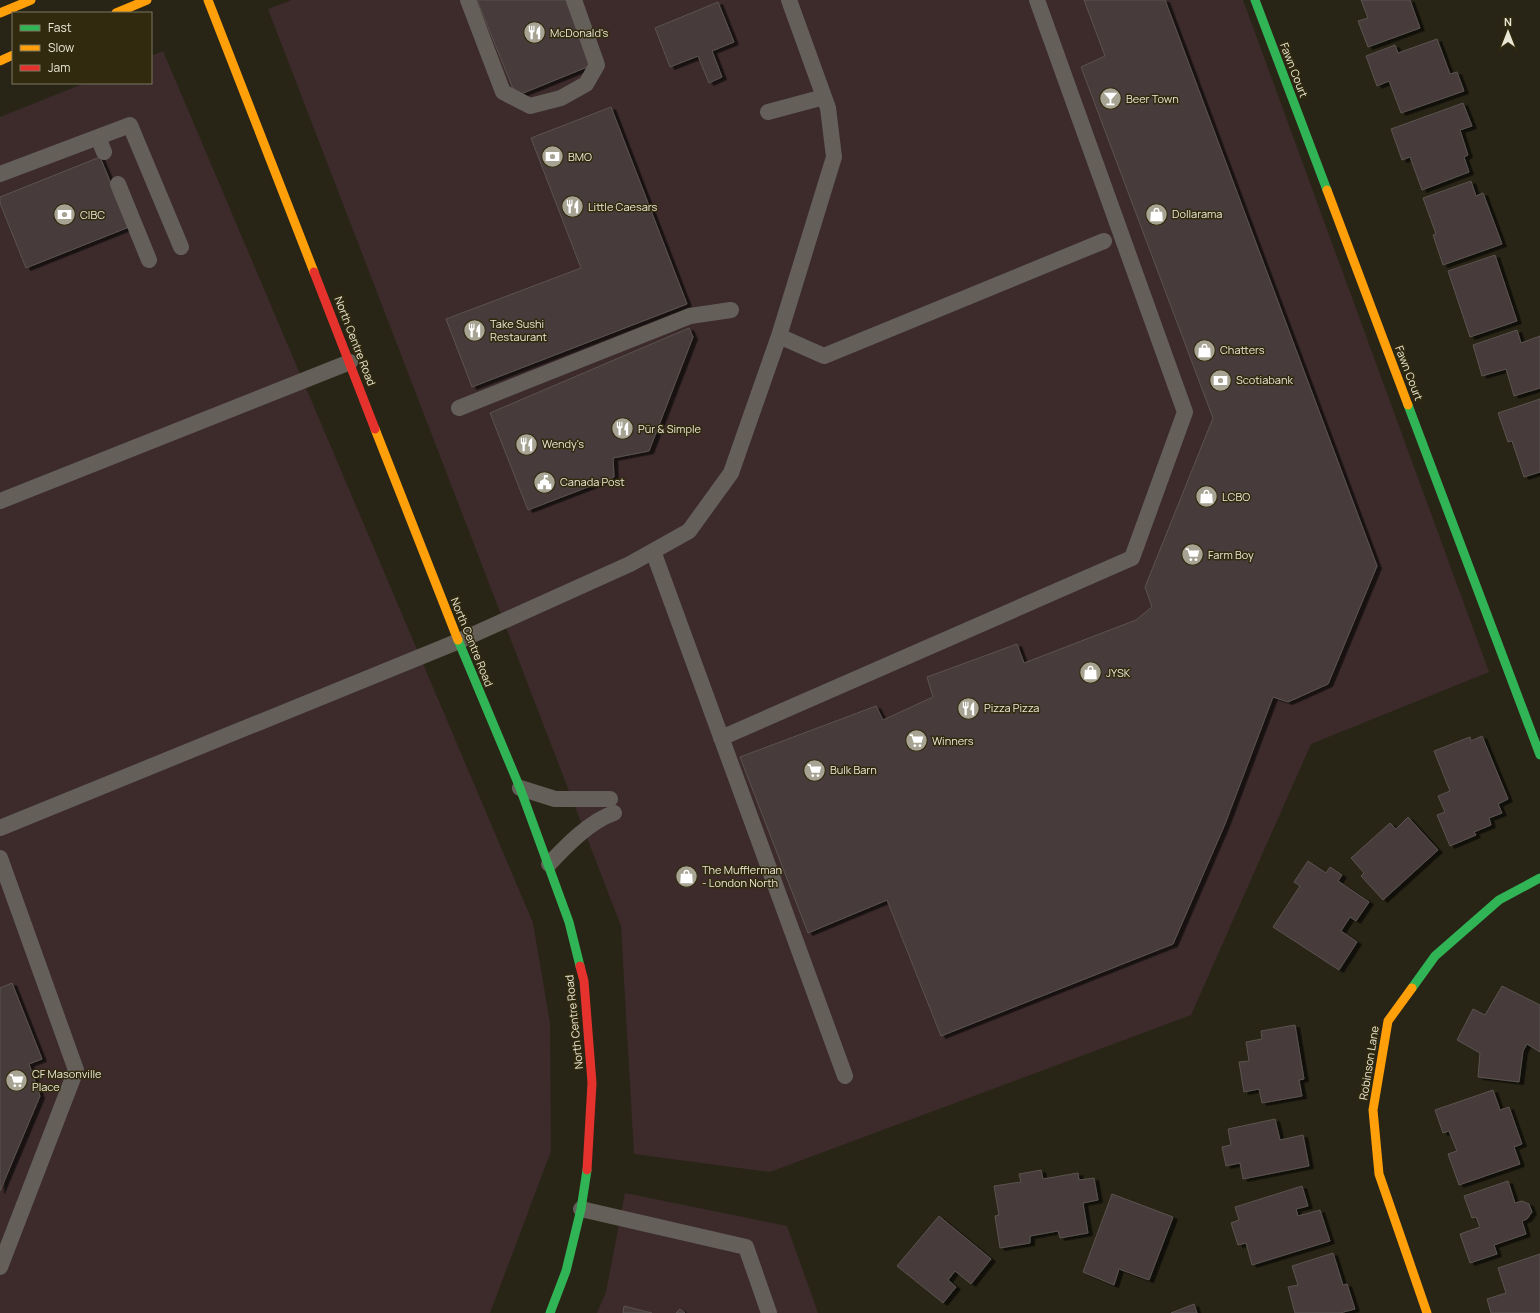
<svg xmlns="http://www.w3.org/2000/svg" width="1540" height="1313" viewBox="0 0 1540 1313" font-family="Manrope,sans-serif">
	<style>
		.commercial { fill: #3d2b2c }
		.building { fill: #473b3a; stroke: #5a534f; filter: url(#shadow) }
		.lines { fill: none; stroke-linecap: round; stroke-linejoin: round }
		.lane { stroke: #646059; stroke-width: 16 }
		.fast { stroke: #30b455; stroke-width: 9 }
		.slow { stroke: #ff9f0a; stroke-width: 9 }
		.jam { stroke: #e5322d; stroke-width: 9 }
		.labels { text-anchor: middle; stroke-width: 3; stroke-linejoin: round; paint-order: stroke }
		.poi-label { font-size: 11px; fill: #ebe7d6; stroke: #312a0e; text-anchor: start }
		.street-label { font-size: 11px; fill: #ebe7d6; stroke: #312a0e }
	</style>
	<defs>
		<filter id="shadow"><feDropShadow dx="4.5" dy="2.5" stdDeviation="0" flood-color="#0009"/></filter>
	</defs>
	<rect width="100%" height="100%" fill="#292516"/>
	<path class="commercial" d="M292,0h951l246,672 -178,72 -120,271 -421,157 -136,-18 -13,-228 -353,-917z
		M163,51l370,872 17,100 1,128 -61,162h-490v-1196l85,-34h66v-27z
		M625,1193l162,33 31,87h-221l9,-21z"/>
	<path class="building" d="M477,0h89l26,65 -76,31z
		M1084,0h81l212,566 -49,118 -40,18 -15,-5 -48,127 -52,120 -232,92 -54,-136 -79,33 -68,-176 136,-51 7,14 50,-23 -6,-20 90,-33 7,19 112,-43 16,-13 -7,-20 68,-169 -132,-351 24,-11z
		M1361,0h49l10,28 -52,19 -10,-26 10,-3z
		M718,2l16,40 -22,9 10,26 -13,6 -11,-27 -28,11 -15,-39z
		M1437,39l13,35 7,-2 7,19 -63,22 -12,-32 -12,5 -11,-30 29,-11 3,8z
		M1463,103l9,23 -12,4 8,25 -4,2 5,15 -47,18 -12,-33 -8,3 -11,-31z
		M611,107l76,197 -215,83 -26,-68 135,-51 -50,-130z
		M100,157l29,70 -103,41 -26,-65v-6z
		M1471,181l5,15 7,-3 19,51 -59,21 -10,-30 3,-1 -13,-36z
		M1495,255l22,66 -47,16 -22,-66z
		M689,328l4,9 -44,114 -36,7 1,19 -86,33 -38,-97z
		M1517,330l4,13 19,-7v52l-26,8 -8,-27 -24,7 -9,-31z
		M1540,399v73l-16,5 -12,-36 -4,1 -10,-29z
		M1482,736l26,63 -10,5 4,9 -13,5 2,7 -17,7 2,3 -26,11 -13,-31 8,-3 -7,-16 12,-5 -16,-40 36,-14 1,4z
		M1408,817l30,33 -55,50 -22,-24 3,-3 -13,-15 39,-35 6,6z
		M1308,861l18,12 4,-6 12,8 -4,6 31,21 -13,19 -6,-4 -9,14 16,11 -18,28 -66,-43 27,-41 -6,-4z
		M12,983l30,76 -13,5 11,32 -40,95v-203z
		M1502,986l38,19v47l-13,-8 -4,7 -4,31 -41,-5 2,-24 -23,-13 16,-31 12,6z
		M1295,1025l9,54 -5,1 3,16 -40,7 -3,-14 -15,3 -5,-30 10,-1 -3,-19 16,-3 -1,-8z
		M1493,1090l7,20 9,-3 13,37 -8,3 6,17 -61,21 -11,-31 9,-3 -8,-20 -6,2 -8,-23z
		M1275,1119l5,21 23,-5 6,31 -66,13 -3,-16 -14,3 -4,-19 9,-2 -3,-16z
		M1041,1170l2,9 35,-6 1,7 15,-2 4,22 -15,3 5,30 -28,5 -2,-7 -28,5v7l-30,5 -5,-32 4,-1 -5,-29 27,-4 -2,-8z
		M1508,1181l7,22 7,-2 7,3 3,8 -5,7 -5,2 4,13 -32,11 3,9 -27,9 -10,-29 20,-7 -4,-10 -4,1 -8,-22z
		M1302,1186l6,20 -12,3 2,7 22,-6 10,31 -78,24 -6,-22 -8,2 -7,-22 8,-3 -4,-13z
		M1112,1194l61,23 -24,63 -30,-11 -5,16 -31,-13z
		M939,1216l52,43 -20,25 -16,-13 -7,9 8,7 -13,16 -46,-37z
		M1333,1253l10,32 4,-1 8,25 -15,4h-45l-7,-26 10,-2 -6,-19z
		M1540,1254v59h-49l-4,-14 19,-6 -8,-25z
		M1194,1304l3,9h-26z
		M624,1306l28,7h-29z
		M680,1309l5,4h-9z"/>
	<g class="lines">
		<path class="lane" d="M468,0l35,92 27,14 31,-8 25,-14 11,-19 -23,-65
			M768,112l56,-15
			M98,137l6,15
			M0,174l130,-49 51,122
			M118,184l31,76
			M779,336l45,20 280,-115
			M459,408l231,-92 41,-6
			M0,501l350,-139
			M653,551l192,525
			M721,738l411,-180 53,-146 -148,-412
			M520,788l35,11h55
			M0,828l459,-187 171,-77 59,-33 42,-58 48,-137 55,-179 -6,-49 -39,-108
			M0,858l76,212 -76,197
			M549,864c17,-18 41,-43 65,-51
			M581,1209l165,38 23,66"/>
		<path class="fast" d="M1255,0l72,190
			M1408,405l132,350
			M458,640l62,148 49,134 11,44
			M1412,988l23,-32 64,-56 41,-22
			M550,1313l16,-42 15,-62 6,-39"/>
		<path class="slow" d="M208,0l106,272
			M0,13l31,-13
			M116,13l31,-13
			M0,61l13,-6
			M1327,190l81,215
			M375,429l83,211
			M1412,988l-24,33 -15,89 6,64 48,139"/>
		<path class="jam" d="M314,272l61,157
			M580,966l4,15 8,102 -5,87"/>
	</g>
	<defs>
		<symbol id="restaurant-disc" viewBox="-11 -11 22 22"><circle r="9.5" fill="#a7a393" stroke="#312a0e"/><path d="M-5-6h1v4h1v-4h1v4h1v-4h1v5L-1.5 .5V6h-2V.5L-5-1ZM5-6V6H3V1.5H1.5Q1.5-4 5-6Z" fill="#fff"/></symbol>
		<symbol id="bar-disc" viewBox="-11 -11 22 22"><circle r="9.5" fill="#a7a393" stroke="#312a0e"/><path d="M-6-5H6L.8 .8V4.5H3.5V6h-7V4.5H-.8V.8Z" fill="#fff"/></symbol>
		<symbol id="bank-disc" viewBox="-11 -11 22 22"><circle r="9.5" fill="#a7a393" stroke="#312a0e"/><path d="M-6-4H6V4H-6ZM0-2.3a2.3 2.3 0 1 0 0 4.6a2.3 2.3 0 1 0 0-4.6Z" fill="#fff"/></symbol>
		<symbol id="shop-disc" viewBox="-11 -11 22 22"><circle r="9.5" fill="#a7a393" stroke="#312a0e"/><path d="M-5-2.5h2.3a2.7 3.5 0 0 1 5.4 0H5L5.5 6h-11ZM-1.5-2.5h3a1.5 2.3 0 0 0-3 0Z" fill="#fff"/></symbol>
		<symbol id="civic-disc" viewBox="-11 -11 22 22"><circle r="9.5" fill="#a7a393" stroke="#312a0e"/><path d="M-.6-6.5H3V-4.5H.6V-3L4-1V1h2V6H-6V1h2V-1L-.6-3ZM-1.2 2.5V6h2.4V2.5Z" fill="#fff"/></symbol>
		<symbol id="supermarket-disc" viewBox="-11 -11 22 22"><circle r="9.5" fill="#a7a393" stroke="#312a0e"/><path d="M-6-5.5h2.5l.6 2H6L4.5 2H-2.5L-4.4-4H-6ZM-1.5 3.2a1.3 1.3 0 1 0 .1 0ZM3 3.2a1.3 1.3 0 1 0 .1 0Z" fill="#fff"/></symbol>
	</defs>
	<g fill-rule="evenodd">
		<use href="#restaurant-disc" x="522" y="20" width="25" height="25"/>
		<use href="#bar-disc" x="1098" y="86" width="25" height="25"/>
		<use href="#bank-disc" x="540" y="144" width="25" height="25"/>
		<use href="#restaurant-disc" x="560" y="194" width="25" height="25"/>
		<use href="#shop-disc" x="1144" y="202" width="25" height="25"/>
		<use href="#bank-disc" x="52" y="202" width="25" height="25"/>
		<use href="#restaurant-disc" x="462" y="318" width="25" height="25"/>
		<use href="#shop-disc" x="1192" y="338" width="25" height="25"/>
		<use href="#bank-disc" x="1208" y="368" width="25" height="25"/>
		<use href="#restaurant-disc" x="610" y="416" width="25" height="25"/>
		<use href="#restaurant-disc" x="514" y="432" width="25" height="25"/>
		<use href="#civic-disc" x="532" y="470" width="25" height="25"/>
		<use href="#shop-disc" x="1194" y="484" width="25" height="25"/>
		<use href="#supermarket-disc" x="1180" y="542" width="25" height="25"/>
		<use href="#shop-disc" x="1078" y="660" width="25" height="25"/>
		<use href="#restaurant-disc" x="956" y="696" width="25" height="25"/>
		<use href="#supermarket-disc" x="904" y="728" width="25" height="25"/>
		<use href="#supermarket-disc" x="802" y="758" width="25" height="25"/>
		<use href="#shop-disc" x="674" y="864" width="25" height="25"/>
		<use href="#supermarket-disc" x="4" y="1068" width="25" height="25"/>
	</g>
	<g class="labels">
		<g class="poi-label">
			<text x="550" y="37">McDonald's</text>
			<text x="1126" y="103">Beer Town</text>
			<text x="568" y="161">BMO</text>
			<text x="588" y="211">Little Caesars</text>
			<text x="1172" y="218">Dollarama</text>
			<text x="80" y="219">CIBC</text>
			<text x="490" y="328">Take Sushi<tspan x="490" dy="13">Restaurant</tspan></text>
			<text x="1220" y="354">Chatters</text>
			<text x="1236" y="384">Scotiabank</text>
			<text x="638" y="433">Pür &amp; Simple</text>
			<text x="542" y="448">Wendy's</text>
			<text x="560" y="486">Canada Post</text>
			<text x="1222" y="501">LCBO</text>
			<text x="1208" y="559">Farm Boy</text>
			<text x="1106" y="677">JYSK</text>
			<text x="984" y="712">Pizza Pizza</text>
			<text x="932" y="745">Winners</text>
			<text x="830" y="774">Bulk Barn</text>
			<text x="702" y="874">The Mufflerman<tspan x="702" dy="13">- London North</tspan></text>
			<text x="32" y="1078">CF Masonville<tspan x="32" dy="13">Place</tspan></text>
		</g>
		<g class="street-label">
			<text transform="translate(1294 70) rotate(69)" y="4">Fawn Court</text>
			<text transform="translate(355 341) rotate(69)" y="4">North Centre Road</text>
			<text transform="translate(1409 373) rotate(69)" y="4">Fawn Court</text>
			<text transform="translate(472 642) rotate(68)" y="4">North Centre Road</text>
			<text transform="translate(574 1022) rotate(-96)" y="4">North Centre Road</text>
			<text transform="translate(1369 1063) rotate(-81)" y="4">Robinson Lane</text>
		</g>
	</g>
	<rect x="12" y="12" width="140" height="72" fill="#312a0e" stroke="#7b765e"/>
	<rect x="20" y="25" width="20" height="6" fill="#30b455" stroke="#7b765e"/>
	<text x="48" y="32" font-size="12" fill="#ebe7d6">Fast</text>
	<rect x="20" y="45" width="20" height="6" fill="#ff9f0a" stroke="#7b765e"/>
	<text x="48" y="52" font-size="12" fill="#ebe7d6">Slow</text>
	<rect x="20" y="65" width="20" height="6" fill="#e5322d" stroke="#7b765e"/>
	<text x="48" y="72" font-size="12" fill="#ebe7d6">Jam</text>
	<g transform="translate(1508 32)" stroke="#312a0e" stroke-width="3" paint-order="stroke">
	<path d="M0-3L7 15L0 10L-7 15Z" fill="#ebe7d6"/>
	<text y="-6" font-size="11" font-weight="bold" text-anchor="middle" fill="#ebe7d6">N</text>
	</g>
</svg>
